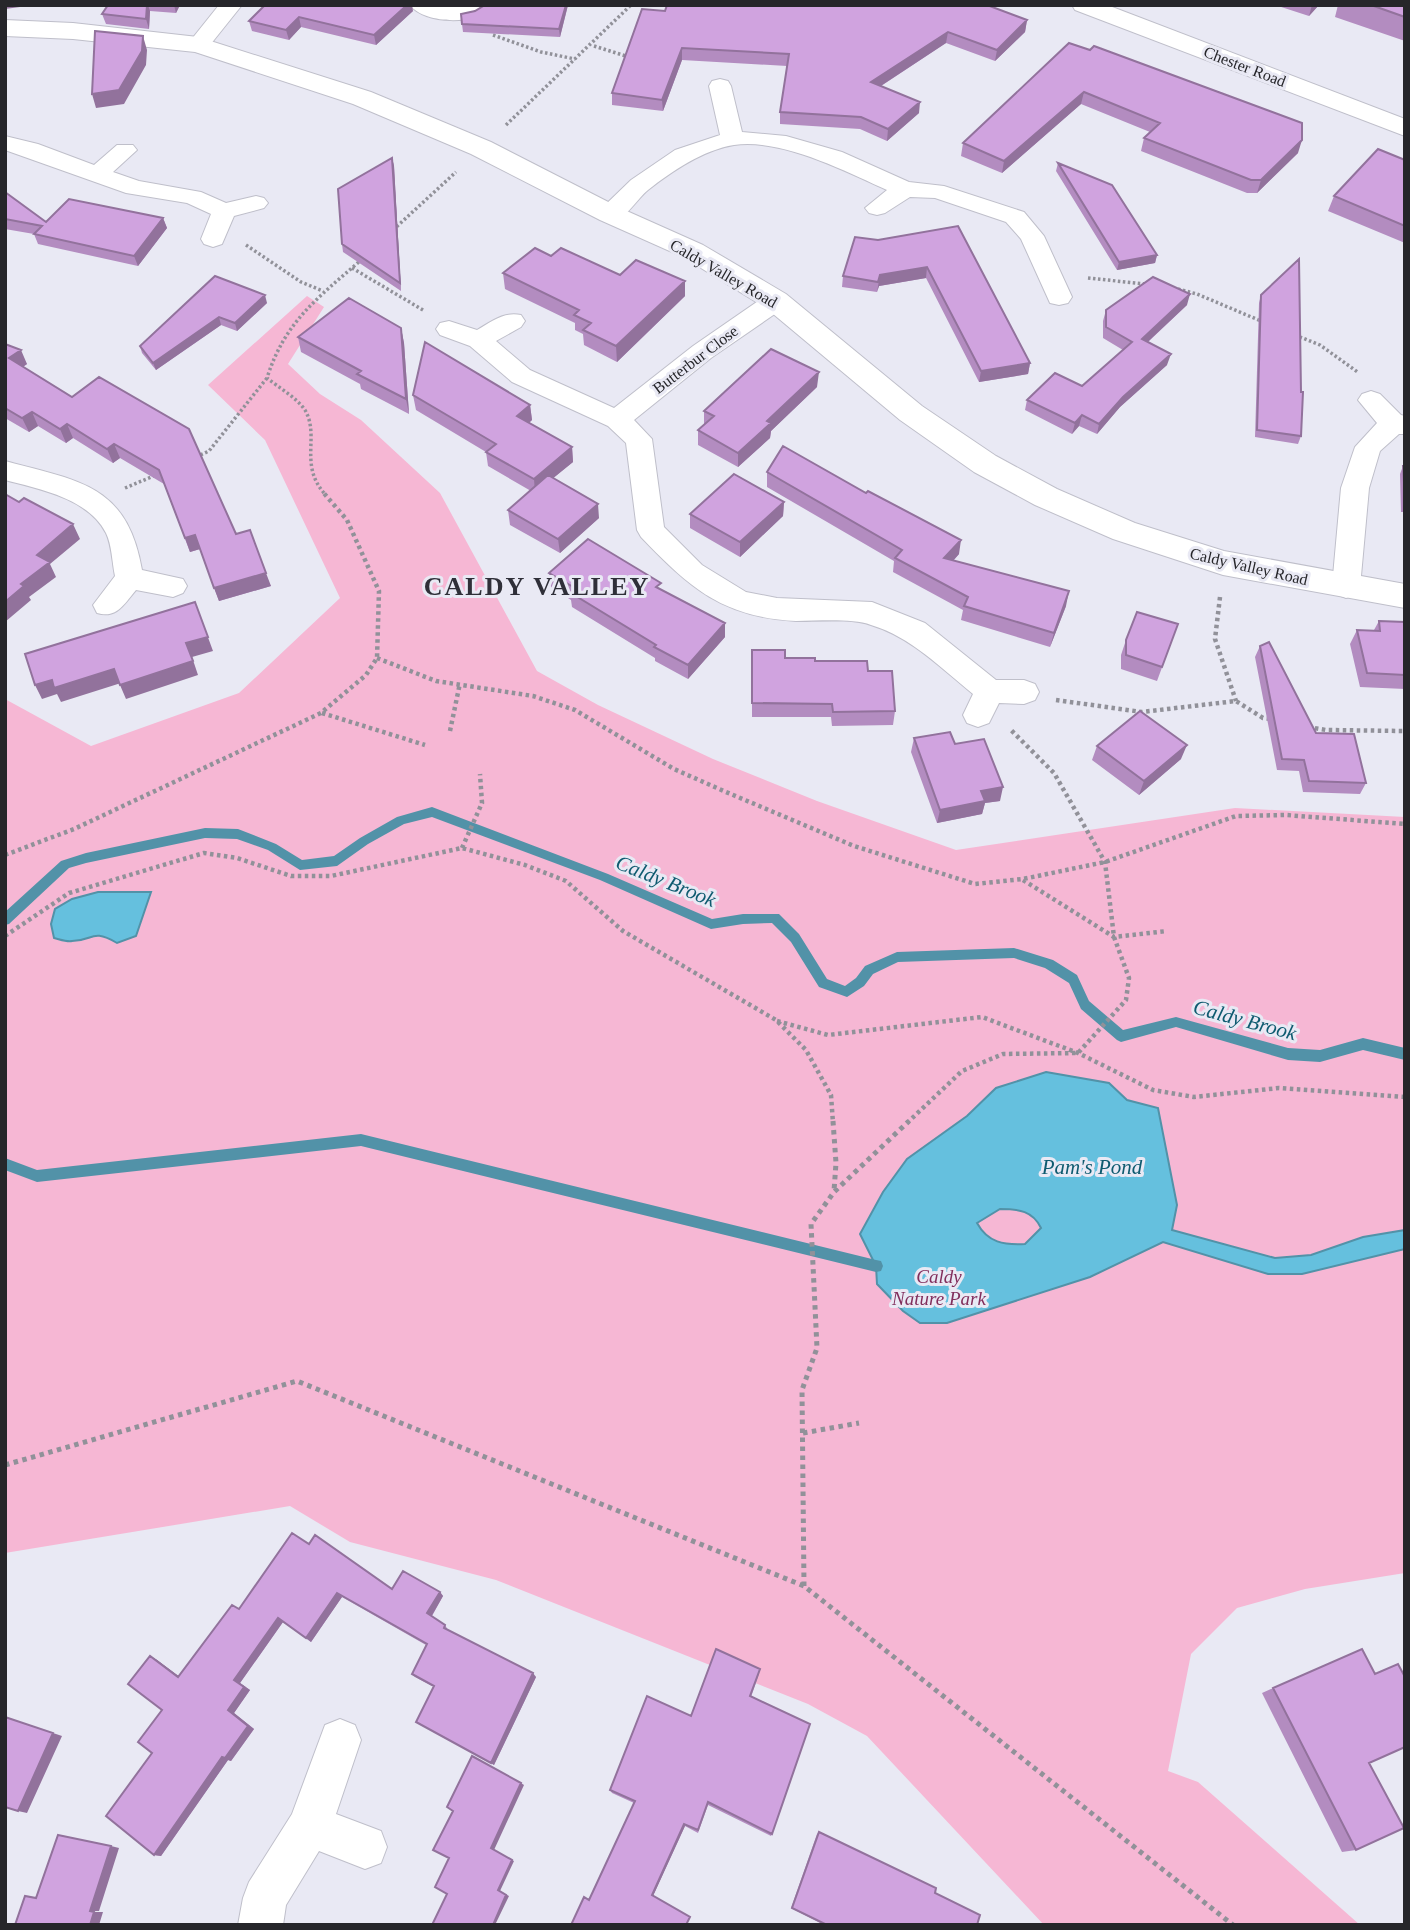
<svg xmlns="http://www.w3.org/2000/svg" width="1410" height="1930" viewBox="0 0 1410 1930" font-family="Georgia,serif">
	<style>
		.green { fill: #f6b7d4 }
		.water { fill: #65c0de; stroke: #5292a8; stroke-width: 2; fill-rule: evenodd }
		.lines { fill: none; stroke-linecap: round; stroke-linejoin: round }
		.stream { fill: #5292a8; fill-rule: evenodd }
		.minor-casing { stroke: #bfbfca; stroke-width: 2 }
		.tertiary-casing { stroke: #bfbfca; stroke-width: 2 }
		.secondary-casing { stroke: #bfbfca; stroke-width: 2 }
		.path-far2 { stroke: #919199; stroke-width: 3.5; stroke-dasharray: 2.5 2.5; stroke-linecap: butt }
		.path-far1 { stroke: #919199; stroke-width: 4.5; stroke-dasharray: 3.5 3.5; stroke-linecap: butt }
		.path { stroke: #919199; stroke-width: 5; stroke-dasharray: 4.5 4.5; stroke-linecap: butt }
		.minor { fill: #fff; fill-rule: evenodd }
		.tertiary { fill: #fff; fill-rule: evenodd }
		.secondary { fill: #fff; fill-rule: evenodd }
		.wall { fill: #b38cc0 }
		.shaded-wall { fill: #92729c }
		.building { fill: #d0a3df; stroke: #92729c; stroke-width: 2 }
		.labels { text-anchor: middle; stroke-width: 6; stroke-linejoin: round; paint-order: stroke }
		.far-street-label { font-size: 16px; fill: #26262a; stroke: #e9e9f4 }
		.park-label { font-size: 19px; font-style: italic; fill: #812e5c; stroke: #e9e9f4 }
		.water-label { font-size: 21px; font-style: italic; fill: #0f5b70; stroke: #e9e9f4 }
		.district-label { font-size: 26px; font-weight: bold; letter-spacing: 2px; fill: #2f2f38; stroke: #e9e9f4 }
	</style>
	<rect width="100%" height="100%" fill="#e9e9f4"/>
	<path class="green" d="M307,296l17,11 -36,57 32,30 41,26 79,73 97,178 61,34 115,54 104,42 139,49 279,-42 170,9v756l-100,16 -68,19 -46,46 -23,117 30,11 162,143h-316l-177,-189 -59,-32 -312,-124 -146,-38 -60,-36 -285,47v-854l86,47 148,-53 101,-95 -75,-158 -57,-55z"/>
	<path class="water" d="M98,892h53l-15,44 -19,7c-26,-15 -23,-2 -45,-2 -6,1 -13,-2 -18,-3l-3,-14 4,-15 17,-10z
		M1046,1072l63,11 18,17 31,8 19,97 -5,25 103,28 36,-3 52,-18 42,-7v19l-103,25h-34l-105,-32 -73,35 -143,46h-27l-17,-12 -26,-27 -1,-18 -16,-32 23,-42 24,-33 60,-43 29,-28zM1000,1209c19,0 33,2 41,19l-16,16c-21,1 -37,-1 -48,-21z"/>
	<g class="lines">
		<path class="stream" d="M432,807l176,67 104,45 31,-5h36l20,20 28,45 18,7 11,-8 9,-12 32,-14 117,-4 39,12 24,15 12,26 34,29 53,-13 112,31 32,2 43,-12 42,10v12l-42,-10 -43,12 -32,-2 -112,-33 -55,15 -4,-2 -36,-31 -12,-26 -24,-15 -31,-10 -116,4 -25,12 -9,12 -17,11 -28,-10 -28,-45 -19,-19 -29,1 -32,5 -111,-49 -168,-63 -28,7 -36,20 -31,22 -37,4 -32,-20 -31,-11 -32,-1 -119,25 -17,5 -60,56 -4,1v-13l56,-51 25,-8 119,-25 33,1 38,15 26,16 32,-4 26,-18 37,-21z
			M361,1134l515,126 5,1 2,5 -2,5 -5,1 -515,-126 -324,36 -32,-12v-12l32,12z"/>
		<defs>
			<path id="minor" d="M219,5h23l-36,45h-16l-3,-5z
				M410,5l82,1c-14,20 -68,18 -82,-1z
				M720,79l8,2 3,5 11,46 44,4 56,16 67,30 35,4 80,26 20,24 28,61 -4,6 -9,2 -9,-2 -29,-64 -15,-17 -71,-24 -25,-1 -25,16 -8,2 -8,-2 -4,-5 22,-18c-42,-19 -106,-52 -153,-45 -31,5 -62,26 -86,45 -10,8 -19,24 -31,30 -5,2 -10,1 -16,-1l-3,-5 3,-5 30,-29 44,-30 45,-15 -11,-49 3,-5z
				M5,136l33,8 56,21 23,-20h16l4,5 -24,22 26,9 62,11 25,11 30,-7 8,2 4,5 -4,5 -30,8 -12,28 -9,3 -9,-3 -3,-5 10,-25 -24,-11 -61,-10 -121,-43z
				M776,293l9,2 4,6 -4,6 -74,51 -77,62 18,19 12,88 38,38 44,27 31,6 95,4 53,21 71,57h28l11,4 4,8 -4,8 -11,4 -25,-1 -10,20 -11,4 -11,-4 -4,-8 10,-21c-32,-26 -62,-57 -102,-69 -19,-7 -53,-4 -75,-4 -74,-4 -106,-33 -155,-84l-4,-7 -11,-87 -18,-17 -96,-44 -42,-36 -30,-11 -4,-6 4,-6 9,-2 28,9c14,-8 27,-19 44,-15l4,6 -4,6 -25,14 34,29 84,38 79,-62 74,-51z
				M1371,391l9,3 21,21 4,1v18h-6l-19,17 -11,37 -9,99 -4,7 -10,4 -10,-4 -4,-7 9,-99 14,-41 22,-24 -19,-23 4,-6z
				M5,461c74,20 122,23 137,109l41,9 4,7 -4,7 -10,4 -37,-7c-12,14 -19,29 -39,23l-4,-8 22,-29c-3,-14 -3,-31 -9,-43 -18,-35 -67,-44 -101,-53z
				M340,1719l15,6 6,15 -25,74 45,17 6,16 -6,16 -16,6 -46,-18 -33,54 -3,20h-45l5,-27 6,-16 43,-68 33,-89z"/>
			<path id="tertiary" d="M5,20l68,3 125,14 173,55 120,50 129,66 83,37 83,49 136,112 74,50 61,33 78,34 89,28 181,33v24l-182,-33 -110,-36 -78,-34 -61,-33 -74,-52 -134,-112 -83,-51 -83,-37 -129,-66 -118,-50 -158,-52 -122,-13 -68,-3z"/>
			<path id="secondary" d="M1072,5h35l298,114v17l-330,-126z"/>
		</defs>
		<use href="#minor" class="minor-casing"/>
		<use href="#tertiary" class="tertiary-casing"/>
		<use href="#secondary" class="secondary-casing"/>
		<path class="path-far2" d="M493,35l48,17 34,7
			M594,46l35,11
			M506,125l125,-120
			M393,230l63,-58
			M246,245l55,37 22,9
			M352,268l71,42
			M1088,278l57,6
			M1178,289l19,5 64,27
			M1295,335l25,10 39,28
			M196,457l13,-6 58,-73
			M125,488l31,-13
			M324,493c-25,-29 -4,-57 -19,-83 -8,-12 -27,-23 -38,-32 18,-57 51,-80 94,-118"/>
		<path class="path-far1" d="M1220,597l-5,42 21,62
			M377,658l59,23 97,15 42,14 99,59 52,23 128,54 121,38 48,-5 82,-17 131,-46 50,-1 119,9
			M1056,700l86,12 94,-11 27,17 9,1
			M322,713l103,32
			M1308,727l18,3 79,1
			M450,731l10,-48
			M462,848l20,-45 -2,-29
			M5,855l69,-26 247,-116 45,-38 11,-17 2,-67 -32,-71 -25,-29
			M1023,880l91,57 53,-6
			M5,936l64,-43 135,-40 33,5 54,18h40l131,-28 63,17 41,16 57,50 153,89 30,30 25,45 2,28
			M777,1021l51,14 154,-18 96,36 75,37 41,7 85,-9 126,9
			M907,1123l55,-52 41,-17 75,-1 48,-53 3,-22 -15,-41 -9,-75 -51,-89 -44,-44"/>
		<path class="path" d="M833,1121l3,42 -2,28
			M803,1433l56,-10
			M5,1465l292,-84 507,205 429,339
			M804,1586l-2,-196 15,-42 -6,-124 23,-32 75,-71"/>
		<use href="#minor" class="minor"/>
		<use href="#tertiary" class="tertiary"/>
		<use href="#secondary" class="secondary"/>
	</g>
	<path class="wall" d="M108,5h72l-4,8 -26,-2 -1,18 -43,-5 -4,-10z
		M265,5l148,6 -37,34 -75,-18 -12,13 -37,-9 -3,-10z
		M485,5h83l-8,32 -97,-5 -1,-8 13,-13z
		M1275,5h44l-10,11z
		M1338,5h67v36l-70,-24z
		M665,11l362,9 -2,12 -30,29 -49,-18 -65,43 38,27 -32,28 -27,-12 -80,-5v-12l7,-46 -105,-6 -19,51 -51,-6v-12z
		M1069,43l229,110 -41,40h-10l-106,-42 3,-13 6,-6 -69,-28 -79,69 -41,-17 2,-13z
		M392,158l2,8 7,125 -58,-39 -1,-8z
		M1405,160v83l-77,-32 6,-15z
		M1058,163l99,92 -2,8 -38,7 -61,-99z
		M5,192l41,30 117,-4 4,10 -29,38 -100,-22 -4,-10 -29,-5z
		M958,226l72,137 -2,11 -49,8 -53,-104 -47,8 -2,6 -35,-5 1,-11 35,-36z
		M551,256l69,19 65,6v15l-68,66 -33,-17 -1,-11 -8,-4v-7l-70,-34 -2,-16z
		M215,276l52,27 -30,28 -16,-6 -65,45 -14,-17 -2,-7z
		M1261,295l40,141 -3,8 -43,-7 4,-134z
		M1187,305l-39,37 19,23 -47,42 -23,27 -18,-8 -7,8 -47,-24 2,-10 55,-14 41,-36 -20,-12v-17l3,-11z
		M401,328l3,15 5,71 -48,-25 -1,-5 -59,-32 -3,-15z
		M5,344l22,20 -4,3 49,30 164,137 35,52 -52,15 -19,-52 -10,3 -26,-68 -44,-26 -7,5 -40,-25 -7,5 -28,-17 -9,6 -24,-14z
		M817,387l-46,44 -1,7 -32,29 -40,-22v-15l6,-5v-14z
		M413,395l117,10 2,15 -3,3 43,24 1,15 -20,16 46,40 -39,35 -50,-28 -2,-15 23,-19 -43,-25 -2,-14 -70,-42z
		M1403,466h2v46h-4l-1,-38z
		M767,472l192,82 -6,7 113,45 -16,41 -89,-27 2,-10 -70,-38 1,-11 -127,-74z
		M784,502l-1,14 -43,41 -50,-29v-14z
		M549,573l112,17 64,47 -37,42 -33,-18v-3l-83,-51 -1,-7 -20,-13z
		M1379,621l26,1v67l-45,-2 -10,-43 7,-14h17z
		M1178,624l-21,57 -36,-12v-14l5,-15z
		M1260,646l56,87 50,50 -6,11 -57,-2 -4,-21 -22,-1 -22,-113z
		M785,658l30,3 53,10 27,40 -2,14 -61,1 -1,-9h-79v-53z
		M914,738l41,6 45,57 -15,2 -3,11 -45,9 -26,-71z
		M1097,746l84,13 -42,36 -47,-35z
		M309,1544l83,45 48,3 3,4 -11,20 13,9 3,5 88,47 -42,88 -78,-43 18,-35 -19,-10 -3,-3 14,-29 -84,-48 -31,45 -28,-20 -43,61 10,7 -16,23 20,16 -23,32 -3,-1 -67,96 -7,-1 -2,-102 10,-43 -12,-54 7,4 21,16 61,-67z
		M1362,1649l13,25 23,-10 -29,99 -13,87 -14,2 -80,-159z
		M759,1674l-8,23 21,137 -1,2 -63,-31 -10,28 -13,-7 -32,70 -64,3 45,-96 -22,-10 -2,-3 81,-74z
		M819,1832l116,61 42,32h-153l-33,-17 26,-74z"/>
	<path class="shaded-wall" d="M5,5h30l-30,4z
		M147,5h1l2,6 -1,18 -3,-10z
		M174,5h6l-4,8z
		M407,5h5l1,6 -37,34 -2,-10z
		M566,5h2l-8,32 -1,-8z
		M1312,5h7l-10,11z
		M299,17l2,10 -12,13 -3,-10z
		M1027,20l-2,12 -30,29 2,-11z
		M948,32l-2,11 -76,50 1,-11z
		M143,36l4,14 -1,15 -22,39 -28,4 -4,-14z
		M682,48v12l-19,51 -1,-11z
		M1084,92l-3,12 -79,69 2,-12z
		M920,102l-1,11 -32,28 1,-12z
		M1302,140l-4,13 -41,40 4,-13z
		M392,158l2,8 7,125 -1,-8z
		M163,218l4,10 -29,38 -4,-10z
		M1157,255l-2,8 -38,7 2,-8z
		M927,267l-1,11 -47,8 -2,6 3,-17z
		M685,281v15l-68,66 -1,-16z
		M1190,294l-3,11 -48,45 3,-11z
		M265,295l2,8 -30,28 -2,-8z
		M219,317l2,8 -65,45 -3,-7z
		M401,328l3,15 5,71 -3,-15z
		M21,350l6,14 -12,8 -6,-14z
		M1171,354l-4,11 -47,42 -23,27 2,-10 24,-27z
		M1030,363l-2,11 -49,8 2,-11z
		M819,372l-2,15 -46,44 -1,7 -32,29v-14l29,-32z
		M530,405l2,15 -13,11 -2,-15z
		M32,412l6,14 -9,6 -7,-14z
		M1082,415l-3,11 -7,8 3,-11z
		M67,424l6,14 -7,5 -6,-14z
		M114,444l6,14 -7,5 -6,-14z
		M572,447l1,15 -38,31 -1,-14z
		M784,502l-1,14 -43,41v-15z
		M598,504l1,14 -39,35 -2,-14z
		M73,524l7,15 -30,25 6,13 -27,20 2,3 -26,22v-20l16,-18 16,-29z
		M195,535l5,14 -10,3 -5,-14z
		M961,540l-2,14 -17,19 2,-15z
		M266,573l5,13 -52,15 -5,-13z
		M1069,591l-3,15 -16,41 4,-14z
		M195,602l18,49 -21,6 6,18 -72,24 -6,-14 66,-42z
		M725,623v14l-37,42v-14z
		M114,669l7,14 -60,19 -4,-8 -15,5 -7,-14 17,-5z
		M1187,745l-6,14 -42,36 5,-14z
		M1003,787l-3,14 -15,2 -3,11 -45,9 3,-13 41,-19z
		M440,1592l3,4 -12,21 -4,-4z
		M337,1593l5,4 -31,45 -5,-4z
		M278,1618l5,4 -43,61 10,7 -16,23 20,16 -23,32 -3,-1 -67,96 -7,-1 80,-175z
		M150,1656l7,4 27,20 -6,-3z
		M533,1673l3,4 -42,88 -3,-2z
		M5,1717l57,19 -35,77 -9,-2z
		M521,1783l3,2 -30,65 20,11 -14,30 9,5 -14,29h-2l5,-35 -7,-42z
		M684,1824l1,2 -32,70 -1,-1z
		M111,1846l8,2 -20,63h-9z
		M94,1912h9l-4,13h-9z"/>
	<path class="building" d="M108,5h39l-1,14 -44,-5z
		M265,5h142l-33,30 -75,-18 -13,13 -37,-9z
		M485,5h81l-7,24 -97,-5 -1,-10 14,-3z
		M667,5h320l40,15 -30,30 -49,-18 -77,50 49,20 -32,27 -27,-12 -81,-5 9,-58 -107,-6 -20,52 -50,-7 30,-84 23,2z
		M1371,5h34v12z
		M95,31l48,5 -1,15 -23,39 -27,4z
		M1069,43l21,7 4,-4 208,77v17l-41,40h-10l-107,-42 16,-15 -76,-31 -80,69 -41,-18z
		M1378,149l27,11v66l-71,-30z
		M392,158l8,125 -58,-39 -4,-55z
		M1058,163l54,22 45,70 -38,7z
		M5,192l41,30 23,-23 94,19 -29,38 -100,-22 8,-8 -37,-7z
		M958,226l72,137 -49,8 -54,-104 -47,8 -2,7 -35,-6 12,-39 23,3z
		M535,248l16,8 10,-8 59,27 16,-15 49,21 -69,65 -33,-16 8,-7 -17,-8 5,-5 -76,-37z
		M1299,259l2,133h2l-2,44 -44,-6 4,-135z
		M215,276l50,19 -30,28 -16,-6 -66,46 -13,-17z
		M1153,277l37,17 -48,45 29,15 -48,43 -24,27 -17,-9 -7,8 -48,-23 28,-27 27,13 50,-44 -26,-15v-17z
		M349,298l52,30 5,71 -49,-25 4,-3 -63,-34z
		M425,342l105,63 -13,11 55,31 -38,32 -48,-27 10,-8 -83,-49z
		M5,344l16,6 -12,8 63,39 27,-20 90,52 47,105 14,-4 16,43 -52,15 -19,-53 -10,3 -26,-68 -45,-26 -7,5 -40,-25 -7,5 -28,-17 -10,6 -17,-10z
		M771,349l48,23 -52,49 4,2 -33,30 -40,-23 16,-14 -10,-5z
		M783,446l83,47 2,-2 93,49 -17,18 125,33 -15,42 -90,-27 4,-9 -73,-39 7,-8 -135,-78z
		M1403,466h2v32z
		M734,474l50,28 -44,40 -50,-28z
		M548,475l50,29 -40,35 -50,-29z
		M5,494l14,8 5,-4 49,26 -36,31 13,7 -29,22 3,2 -19,16z
		M588,539l73,44 -5,4 69,36 -37,42 -34,-18 2,-2 -85,-52 4,-5 -26,-15z
		M195,602l13,35 -22,6 7,18 -73,24 -6,-16 -60,19 -2,-8 -17,5 -10,-31z
		M1137,612l41,12 -16,43 -36,-12v-15z
		M1379,621l26,1v53l-38,-2 -10,-43 23,1z
		M1269,642l47,91 38,1 12,49 -57,-2 -5,-21 -22,-1 -22,-113z
		M752,650h33v8h30v3h52l1,10h24l3,40 -62,1 -1,-8 -80,-1z
		M1140,711l47,34 -43,36 -47,-35z
		M950,732l5,12 29,-5 19,48 -22,4 4,10 -45,9 -26,-72z
		M292,1533l17,11 6,-9 77,54 11,-18 37,21 -13,21 18,12 -1,3 89,45 -42,90 -75,-41 18,-36 -22,-12 15,-30 -90,-51 -31,45 -28,-20 -44,62 10,7 -16,23 20,16 -23,32 -3,-1 -68,98 -48,-39 46,-63 -14,-11 24,-32 -34,-26 22,-28 28,21 54,-72 7,4z
		M716,1649l44,20 -10,27 60,28 -38,110 -64,-32 -10,28 -14,-6 -32,71 38,22 -4,8h-115l13,-28 5,3 46,-99 -25,-11 37,-94 44,20z
		M1362,1649l13,25 23,-10 7,13v70l-36,16 35,65 -48,22 -83,-162z
		M5,1717l48,16 -35,78 -13,-4z
		M472,1756l49,27 -30,65 21,12 -14,30 8,5 -13,30h-61l15,-31 -12,-7 14,-29 -16,-8 20,-39 -6,-4z
		M819,1832l117,56 -1,5 45,22 -3,10h-150l-35,-17z
		M58,1835l53,11 -21,65 4,1 -4,13h-75l10,-29 11,2z"/>
	<g class="labels">
		<g class="far-street-label">
			<text transform="translate(1245 66) rotate(21)" y="6">Chester Road</text>
			<text transform="translate(724 273) rotate(30)" y="6">Caldy Valley Road</text>
			<text transform="translate(695 359) rotate(-37)" y="6">Butterbur Close</text>
			<text transform="translate(1249 566) rotate(13)" y="6">Caldy Valley Road</text>
		</g>
		<g class="park-label">
			<text x="939" y="1283">Caldy<tspan x="939" dy="22">Nature Park</tspan></text>
		</g>
		<g class="water-label">
			<text transform="translate(666 881) rotate(22)" y="7">Caldy Brook</text>
			<text transform="translate(1245 1020) rotate(15)" y="7">Caldy Brook</text>
			<text x="1092" y="1174">Pam's Pond</text>
		</g>
		<g class="district-label">
			<text x="537" y="595">CALDY VALLEY</text>
		</g>
	</g>
	<rect width="1410" height="1930" fill="none" stroke="#26262a" stroke-width="14"/>
</svg>
